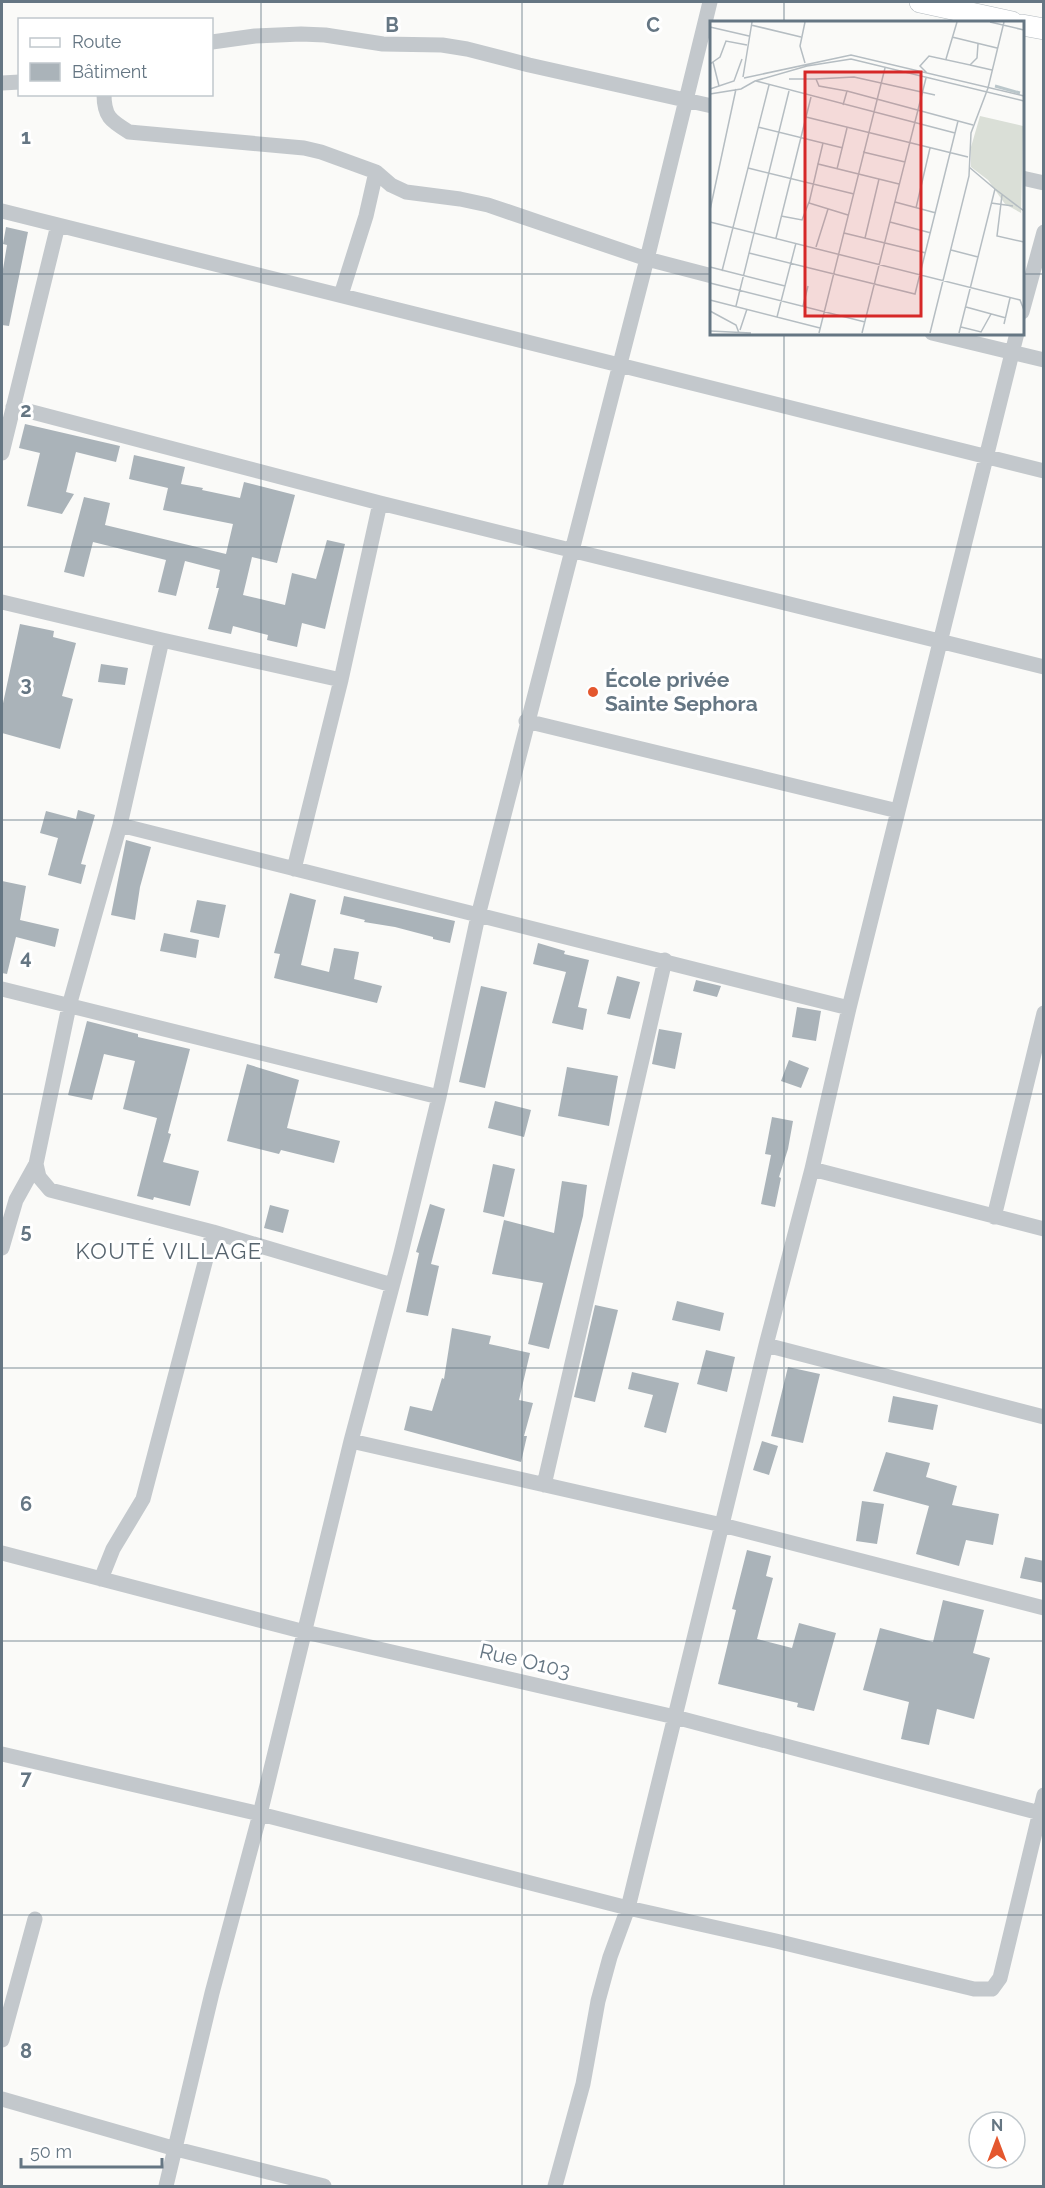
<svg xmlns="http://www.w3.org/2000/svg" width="1045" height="2188" viewBox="0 0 1045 2188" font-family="Raleway,sans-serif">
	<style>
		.building { fill: #aab3b9 }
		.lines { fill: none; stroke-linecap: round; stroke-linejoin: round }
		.secondary-casing { stroke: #b3babf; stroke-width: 22 }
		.street { stroke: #c3c8cc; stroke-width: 15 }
		.secondary { stroke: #fff; stroke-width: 21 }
		.grid { fill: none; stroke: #657683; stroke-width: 1.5; stroke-opacity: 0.55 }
		.poi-dot { fill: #e4572e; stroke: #fff; stroke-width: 2 }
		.labels { text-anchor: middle; stroke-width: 6; stroke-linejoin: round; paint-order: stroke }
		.poi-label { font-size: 21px; font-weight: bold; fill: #657683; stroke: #fff; text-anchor: start }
		.street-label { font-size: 21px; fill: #657683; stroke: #fff }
		.neighbourhood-label { font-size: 22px; letter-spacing: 1.5px; fill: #57646e; stroke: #fff }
		.inset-river { fill: none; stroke: #bbc7cb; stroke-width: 3 }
		.inset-road { fill: none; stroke: #b5bdc2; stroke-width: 1.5 }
		.view { fill: #d62828; fill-opacity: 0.15; stroke: #d62828; stroke-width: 3 }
		.inset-edge { fill: none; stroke: #657683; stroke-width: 3 }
		.grid-label { font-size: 20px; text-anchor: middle; font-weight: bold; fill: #657683; stroke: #fff; stroke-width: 6; stroke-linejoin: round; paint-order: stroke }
	</style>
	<rect width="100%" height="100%" fill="#fafaf8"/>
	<path class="building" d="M6,227l22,5 -19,94 -7,-1v-50l5,-30 -4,-1z
		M25,424l95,22 -4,16 -40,-10 -10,40 8,2 -12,20 -35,-8 13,-53 -21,-5z
		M134,455l51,12 -4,17 22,4 -1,2 38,8 4,-16 51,13 -18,68 -25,-6 -9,38 42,10 7,-32 24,6 11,-39 18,4 -20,85 -23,-6 -5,24 -30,-7 1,-5 -35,-9 -2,8 -23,-5 11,-41h-3l4,-18 -35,-9 -9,35 -18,-4 8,-32 -73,-18 -9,35 -20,-5 20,-75 26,6 -5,22 121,29 7,-30 -70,-14 5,-22 -39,-9z
		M20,624l34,7 -1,6 23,6 -14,53 11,3 -13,50 -58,-16v-25z
		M101,664l27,4 -3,17 -27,-3z
		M78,810l17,5 -14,49 5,1 -5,19 -33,-9 10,-37 -18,-5 6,-22 30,8z
		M126,840l25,7 -11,40 -5,33 -24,-5z
		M2,881l24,5 -6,34 39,9 -4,18 -39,-10 -9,37 -5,-1z
		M290,893l26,7 -15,65 28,7 5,-24 25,4 -5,27 28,7 -5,17 -103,-25 6,-24 -6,-1z
		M344,896l111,25 -5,22 -17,-4v-2l-38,-10 -31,-5 1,-2 -25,-6z
		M197,900l29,5 -7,33 -29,-6z
		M164,933l35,7 -3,18 -36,-7z
		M538,943l27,8 -1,3 25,6 -11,47 9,2 -4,21 -31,-7 14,-51 -33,-8z
		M617,976l23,6 -10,37 -23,-5z
		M696,980l25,6 -4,11 -24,-6z
		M481,986l26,6 -22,96 -26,-6z
		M797,1007l24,4 -5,30 -24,-4z
		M87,1021l51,13v3l52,12 -22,84 3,1 -8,28 36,9 -9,35 -36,-9 -1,3 -16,-4 20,-78 -34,-9 12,-48 -31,-7 -12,46 -24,-5z
		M659,1029l23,4 -7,36 -23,-5z
		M789,1060l20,8 -8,20 -20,-7z
		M247,1064l52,16 -12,48 53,13 -6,22 -53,-13 -2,4 -52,-13z
		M567,1067l51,9 -9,50 -51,-10z
		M495,1101l36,9 -7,27 -36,-9z
		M772,1117l21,4 -5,28 -9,28 2,1 -6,29 -14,-3 10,-49 -6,-1z
		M493,1164l22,5 -11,48 -21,-5z
		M562,1181l25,4 -4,31 -34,133 -21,-5 15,-61 -51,-9 12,-54 50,13z
		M430,1204l15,5 -14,55 8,2 -11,50 -22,-4 13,-59 -3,-1z
		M270,1205l19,5 -6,23 -19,-5z
		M677,1301l47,12 -4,18 -48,-11z
		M595,1305l23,5 -23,92 -21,-5z
		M452,1328l39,8 -2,8 41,9 -11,47 14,3 -9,33h3l-6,26 -117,-32 6,-24 22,5 10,-33 2,1z
		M706,1350l29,7 -8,35 -30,-8z
		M788,1367l32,7 -17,69 -32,-7z
		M632,1372l47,11 -13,50 -22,-6 9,-32 -25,-6z
		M893,1396l45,9 -5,25 -45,-8z
		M762,1441l16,5 -9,29 -16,-5z
		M886,1452l44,11 -4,14 31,9 -5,19 47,9 -6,31 -27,-5 -7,26 -43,-12 13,-48 -56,-15z
		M862,1501l22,3 -7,40 -21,-3z
		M747,1550l24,6 -5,20 7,2 -16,61 35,9 7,-25 37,10 -22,78 -17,-4 1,-4 -80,-19 18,-74 -4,-1z
		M1025,1557l19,4v22l-24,-5z
		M943,1600l41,10 -11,43 17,5 -16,61 -37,-10 -8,36 -28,-6 8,-37 -46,-12 17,-62 53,14z"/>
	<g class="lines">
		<defs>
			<path id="secondary" d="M920,2l92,20
				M1022,25l22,4"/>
		</defs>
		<use href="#secondary" class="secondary-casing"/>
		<path class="street" d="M212,42l43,-6 46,-2 24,1 58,9 59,1 25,4 62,16 183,41
			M2,83l18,-1
			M104,94c0,23 7,27 25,38l175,16 17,4 55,20 -10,44 -25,79
			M376,172l15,13 15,7 54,7 28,6 159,54 65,17
			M1022,178l22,5
			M2,211l1042,260
			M1022,312l22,-80
			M932,333l112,27
			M13,407l367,96 664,164
			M2,453l56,-228
			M2,602l160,38 179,40
			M526,721l372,90
			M120,825l42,-185
			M294,869l47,-189 39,-177
			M2,989l437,108
			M812,1169l232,60
			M994,1217l50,-204
			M2,1248l14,-48 20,-36
			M392,1285l-179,-53 -163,-42 -11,-13 -3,-13 33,-158 51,-181 729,183
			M766,1345l278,72
			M351,1441l371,84 322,83
			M544,1485l121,-525
			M2,1553l303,79 370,85 369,97
			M101,1579l12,-30 30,-50 70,-267
			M2,1754l258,60 368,94 148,33 198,48h18l8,-11 44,-183
			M2,2040l33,-121
			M2,2099l174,50 148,37
			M166,2186l46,-193 48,-179 91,-373 50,-188 38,-156 39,-181 169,-657 63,-257
			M555,2186l28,-102 15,-83 12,-44 18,-49 138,-563 46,-176 37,-161 168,-675"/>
		<use href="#secondary" class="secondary"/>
	</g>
	<path class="grid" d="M261,2v2184M522,2v2184M784,2v20M2,274h710M1022,274h22M784,333v1853M2,547h1042M2,820h1042M2,1094h1042M2,1368h1042M2,1641h1042M2,1915h1042"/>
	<circle class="poi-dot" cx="593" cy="692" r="6"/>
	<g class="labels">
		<g class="poi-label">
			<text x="605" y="687">École privée<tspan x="605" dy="24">Sainte Sephora</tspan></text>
		</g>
		<g class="street-label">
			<text transform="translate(525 1661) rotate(13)" y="7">Rue O103</text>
		</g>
		<g class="neighbourhood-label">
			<text x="169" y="1259">KOUTÉ VILLAGE</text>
		</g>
	</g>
	<g transform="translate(710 21)">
		<rect width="314" height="314" fill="#fafaf8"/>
		<path d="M270,95l43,10 -2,87 -16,-9 -17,-24 -17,-13v-20z" fill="#dadfd7"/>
		<path class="inset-river" d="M285,65l25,7"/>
		<path class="inset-road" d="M95,1l-5,24 5,17M280,1l34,8M41,4l50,12M0,6l39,9M242,16l45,11M236,38l11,-37M3,41l6,24M0,43l10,-7 6,-16 21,4M260,44l22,5M217,52l-7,-7 9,-10 41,9 7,-7 1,-14M33,56l9,-55M34,57l107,-23 173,41M79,58h27M46,60l199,52M0,68l24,-8 8,-22M137,70l126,34M0,73l31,-5 14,-8 52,-15 44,-7 173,42M133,84l4,-14 -28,-5 -3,-7 38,-2 81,18M96,96l162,40M48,106l85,21M153,131l42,10M108,143l5,-21M38,147l106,26M127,148l10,-41M285,168l29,22M292,174l-5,41 27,6M185,181l41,11M281,182l22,3M206,187l14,-60M0,189l26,-121M138,194l-39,-12 9,-39 81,20M71,195l21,4 7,-18M0,201l310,78 4,10M180,201l41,11M134,212l82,20M66,217l35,-141M155,217l14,-59M106,226l12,-38M241,229l27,7M39,232l166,41 43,-173M0,246l75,19M12,250l47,-186M0,262l155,39M0,279l110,28M26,285l53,-215M93,285l5,-20M256,286l40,11M0,290l26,14 3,8M67,296l19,-74M294,303l6,-26M251,306l20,5 10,-18M30,309l7,-21M0,310l41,2M109,312l66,-265M152,312l64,-255M220,312l39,-157 2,-43 17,-45 16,-66M249,312l36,-144 -26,-22"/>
		<path class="view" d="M95,51h116v244h-116z"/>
		<rect width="314" height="314" class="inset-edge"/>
	</g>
	<g class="grid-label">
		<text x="392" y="32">B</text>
		<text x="653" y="32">C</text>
		<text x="26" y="144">1</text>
		<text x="26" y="417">2</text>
		<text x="26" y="691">3</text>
		<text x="26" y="964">4</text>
		<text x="26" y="1238">5</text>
		<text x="26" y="1511">6</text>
		<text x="26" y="1785">7</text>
		<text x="26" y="2058">8</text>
	</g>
	<rect width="1045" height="2188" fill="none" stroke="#657683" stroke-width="6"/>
	<rect x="18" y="18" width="195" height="78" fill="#ffffff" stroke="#c1c8cd" stroke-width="1.5"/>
	<rect x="30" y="38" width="30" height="9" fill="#ffffff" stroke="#c1c8cd" stroke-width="1.5"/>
	<text x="72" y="48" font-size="18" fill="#657683">Route</text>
	<rect x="30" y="63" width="30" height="18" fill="#aab3b9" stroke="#c1c8cd" stroke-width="1.5"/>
	<text x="72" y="78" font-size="18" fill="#657683">Bâtiment</text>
	<g transform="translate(997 2140)"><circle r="28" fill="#ffffff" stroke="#c1c8cd" stroke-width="1.5"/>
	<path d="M0-4.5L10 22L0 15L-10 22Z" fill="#e4572e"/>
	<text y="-9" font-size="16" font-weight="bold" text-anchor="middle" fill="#657683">N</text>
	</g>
	<path d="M21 2158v9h141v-9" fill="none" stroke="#657683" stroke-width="3"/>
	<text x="30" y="2158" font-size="18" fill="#657683" stroke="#ffffff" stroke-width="4.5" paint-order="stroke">50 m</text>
</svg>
